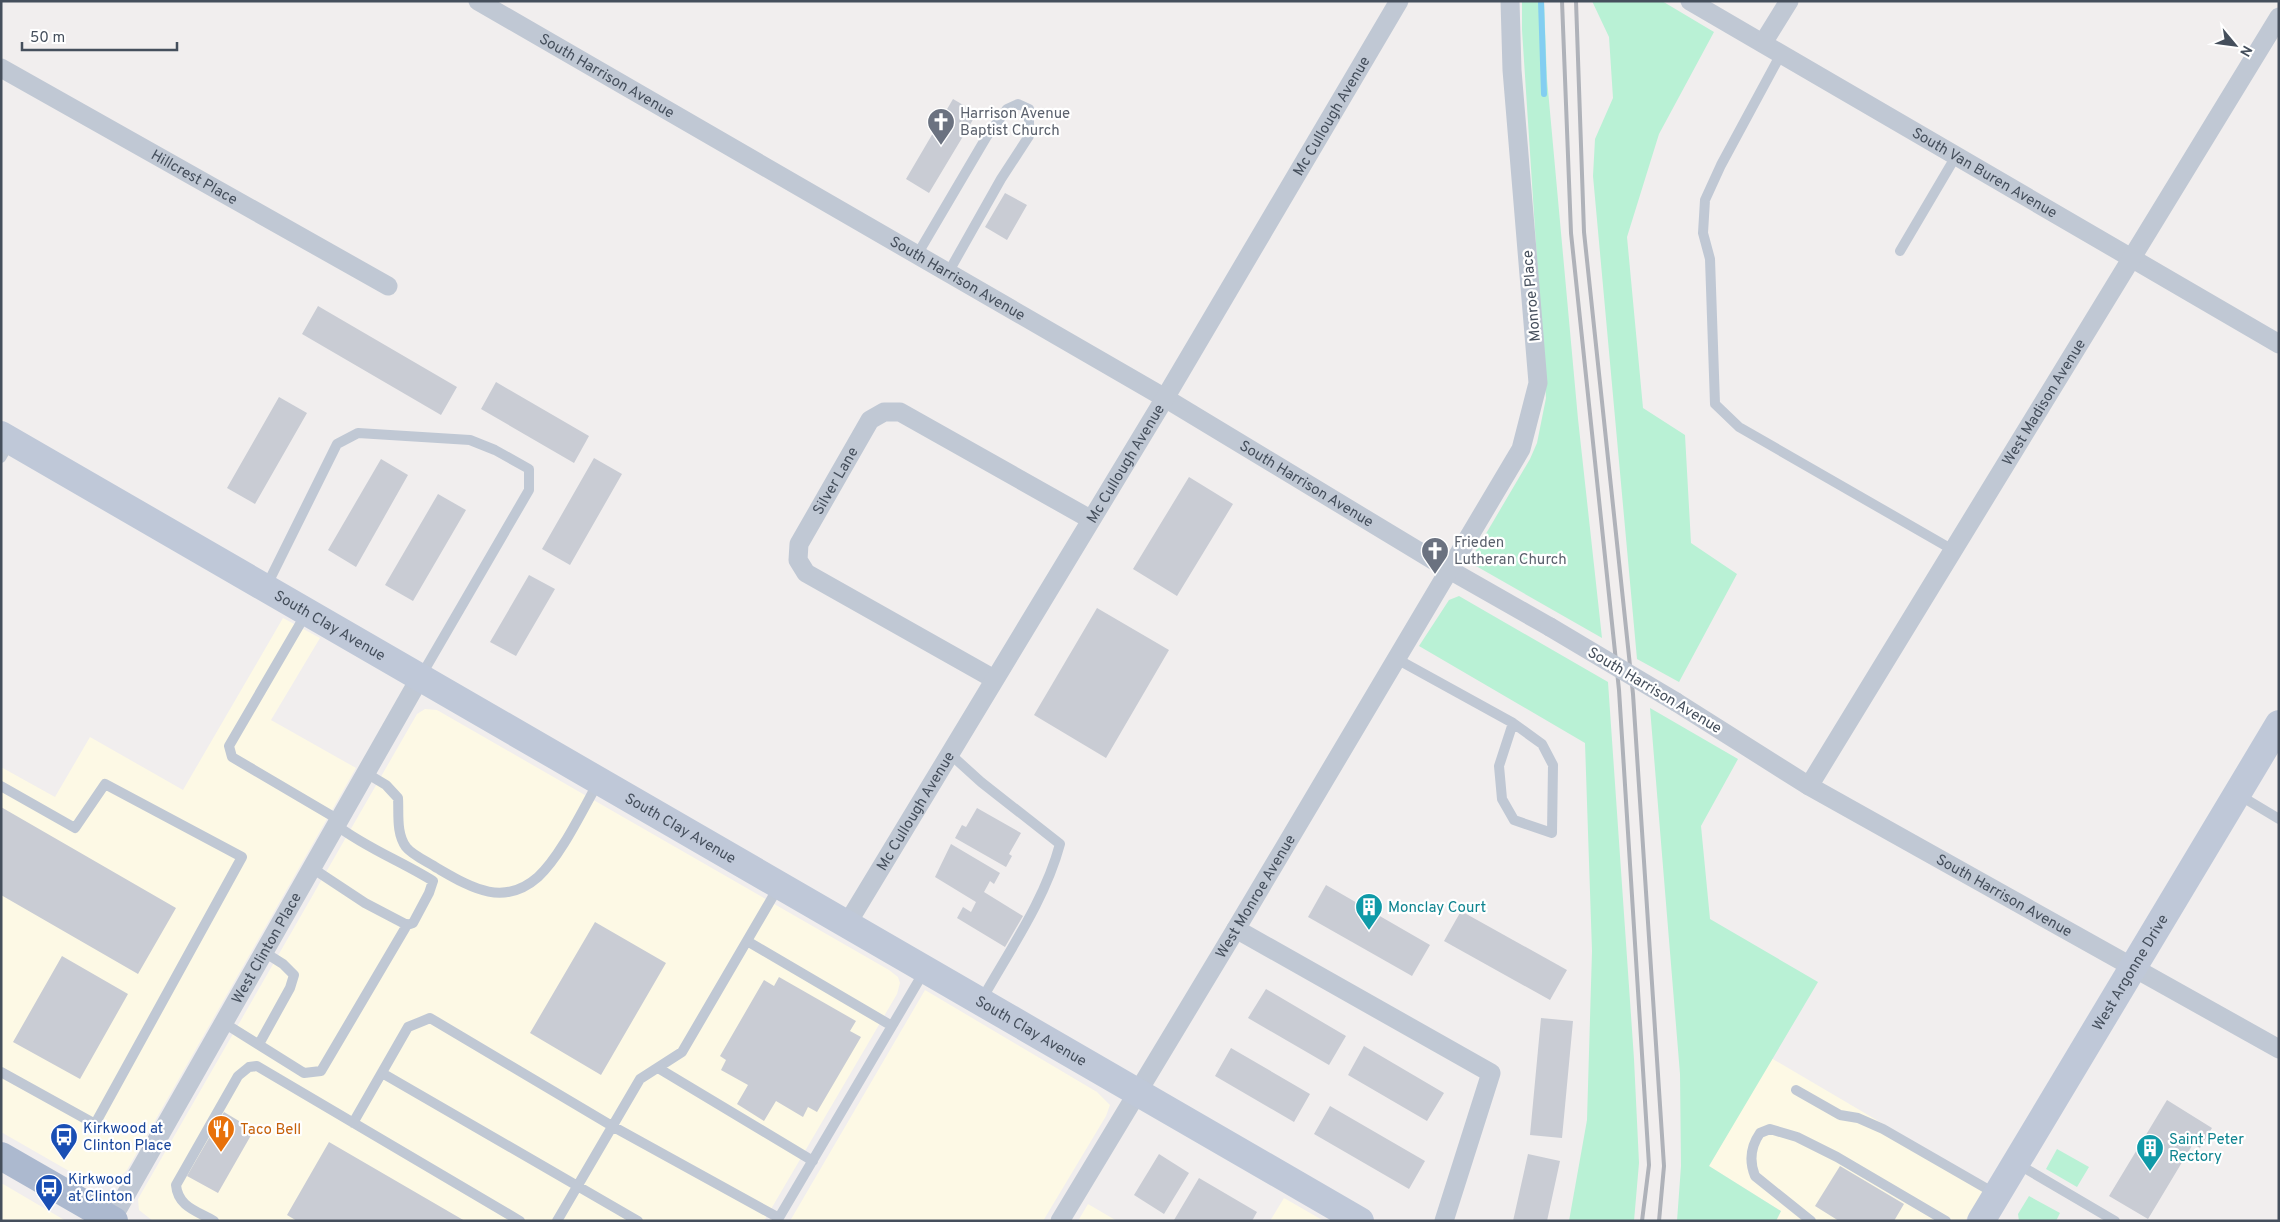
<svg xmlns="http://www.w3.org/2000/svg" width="2280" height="1222" viewBox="0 0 2280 1222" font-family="Overpass,sans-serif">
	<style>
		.commercial { fill: #fdf9e5 }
		.green { fill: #b9f1d5 }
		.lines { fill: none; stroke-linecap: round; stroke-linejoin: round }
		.stream { stroke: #83cef1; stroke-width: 6 }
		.building { fill: #c9ccd4 }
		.lane { stroke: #c0c8d4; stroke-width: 10 }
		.street { stroke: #c0c8d4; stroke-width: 19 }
		.secondary { stroke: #bfc8d8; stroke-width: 28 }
		.primary { stroke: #acb9cf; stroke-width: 28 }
		.rail { stroke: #afb2b9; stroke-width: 4 }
		.street-bridge { stroke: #c0c8d4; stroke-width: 19 }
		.labels { text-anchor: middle; stroke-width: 4.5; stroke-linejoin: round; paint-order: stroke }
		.street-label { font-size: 15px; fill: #454f5c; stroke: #fff }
		.worship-label { font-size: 15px; fill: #5b616d; stroke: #fff; text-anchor: start }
		.culture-label { font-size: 15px; fill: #0d838f; stroke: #fff; text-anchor: start }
		.transit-label { font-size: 15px; fill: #164399; stroke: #fff; text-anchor: start }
		.food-label { font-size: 15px; fill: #c56008; stroke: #fff; text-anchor: start }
	</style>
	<rect width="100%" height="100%" fill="#f1eeee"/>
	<path class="commercial" d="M283,618l37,20 -49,82 85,48 -229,402 -12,12 -10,3 -15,-2 -89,-51v-365l54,30 35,-60 93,53z
		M425,709l12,1 452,260 9,7 2,6 -3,11 -133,227h-611l-14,-11 -1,-11 279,-485z
		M925,990l172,102 13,13 -4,11 -63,105h-253z
		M1771,1058l216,127 -22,36h-189l5,-10 -72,-45z
		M1,1184h2l63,37h-65z
		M1284,1198l40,23h-54z
		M1088,1204l29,17h-39z"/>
	<path class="green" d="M1522,1h22l3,78 31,340 24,219 -126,-72 -3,-5 1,-7 56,-95 7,-16 9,-45 -24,-368z
		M1592,1h70l52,31 -55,102 -32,103 16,171 42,27 6,108 46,31 -58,108 -42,-23 -44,-483 2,-37 18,-41 -4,-61z
		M1459,596l149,86 26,377 5,104 -5,58h-65l18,-101 5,-169 -7,-208 -166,-97 30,-46z
		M1650,708l88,51 -37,67 9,93 108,63 -109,184 72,45 -5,10h-99l4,-55 -1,-92z
		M2057,1149l32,18 -12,20 -31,-18z
		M2029,1196l31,17 -4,8h-37l-1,-7z"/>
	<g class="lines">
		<path class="stream" d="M1541,1l3,93"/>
	</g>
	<path class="building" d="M953,99l24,14 -48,80 -23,-14z
		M1005,193l22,12 -20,35 -22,-13z
		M318,306l139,81 -16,28 -139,-81z
		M496,382l93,54 -15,27 -93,-54z
		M279,397l28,16 -52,91 -28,-16z
		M594,458l28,16 -52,91 -28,-16z
		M381,459l27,16 -52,92 -28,-17z
		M1189,477l44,27 -56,92 -44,-27z
		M438,494l28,16 -53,91 -28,-16z
		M529,575l26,14 -39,67 -26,-14z
		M1097,608l72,42 -63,108 -72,-43z
		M1,807l175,101 -38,66 -137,-79z
		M977,808l44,25 -12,21 3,2 -6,11 -51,-29 7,-13 4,2z
		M951,844l49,29 -6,11 -4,-3 -6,11 39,24 -18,31 -48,-29 6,-11 8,5 5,-10 -41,-25z
		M1326,885l104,60 -18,31 -104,-59z
		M1461,911l106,59 -17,30 -106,-59z
		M595,922l71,41 -65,112 -71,-42z
		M62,956l66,38 -48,85 -67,-37z
		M779,977l77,44 -6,10 11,6 -44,75 -9,-5 -5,10 -27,-16 -12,20 -27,-17 11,-19 -27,-15 5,-10 -6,-4 44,-76 10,6z
		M1266,989l80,47 -17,29 -81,-47z
		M1541,1018l32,3 -11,117 -32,-3z
		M1364,1046l80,47 -17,28 -79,-46z
		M1231,1048l79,46 -16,28 -79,-46z
		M2167,1100l45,28 -12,20 -7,-4 -45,75 -39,-23z
		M1330,1106l95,55 -16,28 -95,-55z
		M224,1112l30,18 -36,63 -31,-17z
		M329,1142l136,79h-168l-10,-6z
		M1159,1154l30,19 -25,41 -30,-19z
		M1528,1154l32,7 -13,60h-34z
		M1840,1166l64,38 -10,17h-55l-24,-15z
		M1199,1178l58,34 -5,9 -78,-1z"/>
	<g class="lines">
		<path class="lane" d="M1781,54l-60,111 -16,35 -2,33 7,26 5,145 24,23 214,123
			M1900,251l56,-95
			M917,255l70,-119 20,-27 11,-5 11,5v27l-28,43 -53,94
			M1,458l10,-17
			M266,587l71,-143 21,-11 112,7 25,10 34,19v21l-108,186
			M307,612l-78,134 3,11 107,63
			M1395,658l118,65 29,21 11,21 -1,68 -38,-13 -12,-21 -3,-33 14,-43
			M949,753l32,29 79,62c-15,56 -51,107 -79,157
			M366,773l20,12 12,13c1,16 -2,35 8,49 6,8 22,15 31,21 33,19 66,40 101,9 23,-21 45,-68 61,-96
			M1,786l74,42 30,-44 137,73 -147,267 -94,-52
			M2239,795l40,24
			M312,868l53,35 42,22 6,-2 16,-30 4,-12c-32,-20 -67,-33 -97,-56
			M747,941l145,85
			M224,1023l80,50 17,-2 86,-146
			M259,1044l31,-56 4,-13 -11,-11 -19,-12
			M658,1068l155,93
			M382,1073l256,148
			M1796,1090l44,25 18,3 25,11 113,65
			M353,1123l55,-96 22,-9 182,108 167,92
			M2016,1163l99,58
			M214,1221c-17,-10 -36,-14 -38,-36l62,-109 11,-9 8,-1 263,155
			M557,1221l83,-142 42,-27 97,-166
			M777,1221l148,-251
			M1811,1221l-56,-45c-6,-15 -4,-30 5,-43l10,-4 27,8 40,20 109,64"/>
		<g class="street">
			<path id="s1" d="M478,1l687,397 283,171 102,58"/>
			<path id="s2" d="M1690,1l589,343"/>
			<path d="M1763,43l26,-42"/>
			<path id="s3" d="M1,68l387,218"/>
			<path id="s4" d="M994,679l-188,-106 -8,-13 1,-16 71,-124 14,-8h16l190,107"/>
			<path id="s5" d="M1676,702l133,84 470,263"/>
			<path id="s6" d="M1809,786l470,-769"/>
			<path id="s7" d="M847,924l318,-526 234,-397"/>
			<path d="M1236,929l255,144 -47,148"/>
			<path id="s8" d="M112,1219l309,-543"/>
			<path id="s9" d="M1060,1221l176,-292 285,-480 17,-66 -26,-313 -2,-69"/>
		</g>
		<g class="secondary">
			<path id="s10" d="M1,435l1359,786"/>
			<path id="s11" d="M1981,1221l298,-497"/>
		</g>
		<path class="primary" d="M1,1156l113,65"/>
		<path class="rail" d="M1562,1l9,232 48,457 30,475 -7,56
			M1576,1l8,231 49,462 31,472 -5,55"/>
		<path class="street-bridge" d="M1550,627l126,75"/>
	</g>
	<defs>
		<symbol id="church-pin" viewBox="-11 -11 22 30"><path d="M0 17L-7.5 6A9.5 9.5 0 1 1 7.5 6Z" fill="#6b7280" stroke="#fff"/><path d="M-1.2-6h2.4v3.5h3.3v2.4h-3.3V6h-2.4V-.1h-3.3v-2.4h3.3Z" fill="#fff"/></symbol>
		<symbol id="building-pin" viewBox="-11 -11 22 30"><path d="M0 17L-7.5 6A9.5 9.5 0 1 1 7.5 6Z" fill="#0f9aa8" stroke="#fff"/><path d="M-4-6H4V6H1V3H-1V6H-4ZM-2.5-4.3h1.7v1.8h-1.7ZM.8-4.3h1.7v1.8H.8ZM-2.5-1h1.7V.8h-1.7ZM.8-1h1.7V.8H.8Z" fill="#fff"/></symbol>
		<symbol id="restaurant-pin" viewBox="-11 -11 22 30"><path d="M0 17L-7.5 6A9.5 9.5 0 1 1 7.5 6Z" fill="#e8710a" stroke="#fff"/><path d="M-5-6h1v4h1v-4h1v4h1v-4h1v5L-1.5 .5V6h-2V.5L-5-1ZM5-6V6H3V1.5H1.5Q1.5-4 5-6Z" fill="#fff"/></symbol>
		<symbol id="bus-pin" viewBox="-11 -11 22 30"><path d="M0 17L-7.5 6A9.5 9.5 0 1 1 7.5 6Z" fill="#1a4fb4" stroke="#fff"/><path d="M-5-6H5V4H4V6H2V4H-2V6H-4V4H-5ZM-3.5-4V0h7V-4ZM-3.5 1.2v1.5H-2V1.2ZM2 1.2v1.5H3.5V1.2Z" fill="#fff"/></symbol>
	</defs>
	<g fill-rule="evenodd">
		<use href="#church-pin" x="925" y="106" width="32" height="43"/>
		<use href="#church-pin" x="1419" y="535" width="32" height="43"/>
		<use href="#building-pin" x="1353" y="891" width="32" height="43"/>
		<use href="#restaurant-pin" x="205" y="1113" width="32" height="43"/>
		<use href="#bus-pin" x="48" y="1121" width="32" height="43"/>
		<use href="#building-pin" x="2134" y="1132" width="32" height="43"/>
		<use href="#bus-pin" x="33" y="1172" width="32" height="43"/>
	</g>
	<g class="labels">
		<g class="street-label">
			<text dy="5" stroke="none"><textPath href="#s1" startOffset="149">South Harrison Avenue</textPath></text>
			<text dy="5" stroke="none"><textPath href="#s7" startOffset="942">Mc Cullough Avenue</textPath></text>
			<text dy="5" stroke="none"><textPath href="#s2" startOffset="341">South Van Buren Avenue</textPath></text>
			<text dy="5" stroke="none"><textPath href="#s3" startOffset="222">Hillcrest Place</textPath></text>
			<text dy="5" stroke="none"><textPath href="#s1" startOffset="554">South Harrison Avenue</textPath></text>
			<text transform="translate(1531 296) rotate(-95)" y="5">Monroe Place</text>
			<text dy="5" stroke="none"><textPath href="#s6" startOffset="450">West Madison Avenue</textPath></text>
			<text dy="5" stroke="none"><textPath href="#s7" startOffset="538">Mc Cullough Avenue</textPath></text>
			<text dy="5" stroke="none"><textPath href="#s4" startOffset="320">Silver Lane</textPath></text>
			<text dy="5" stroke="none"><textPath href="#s1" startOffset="959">South Harrison Avenue</textPath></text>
			<text dy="5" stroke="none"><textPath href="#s10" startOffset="380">South Clay Avenue</textPath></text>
			<text transform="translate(1655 690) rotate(31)" y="5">South Harrison Avenue</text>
			<text dy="5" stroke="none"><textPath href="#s7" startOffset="132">Mc Cullough Avenue</textPath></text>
			<text dy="5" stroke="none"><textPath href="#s10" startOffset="785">South Clay Avenue</textPath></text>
			<text dy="5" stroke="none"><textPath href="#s5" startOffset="381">South Harrison Avenue</textPath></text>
			<text dy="5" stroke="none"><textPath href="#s9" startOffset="379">West Monroe Avenue</textPath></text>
			<text dy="5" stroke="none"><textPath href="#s8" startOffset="312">West Clinton Place</textPath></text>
			<text dy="5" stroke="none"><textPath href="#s11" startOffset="290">West Argonne Drive</textPath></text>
			<text dy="5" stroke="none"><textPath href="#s10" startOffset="1190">South Clay Avenue</textPath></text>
		</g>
		<g class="worship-label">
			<text x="960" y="118">Harrison Avenue<tspan x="960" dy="17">Baptist Church</tspan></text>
			<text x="1454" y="547">Frieden<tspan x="1454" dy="17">Lutheran Church</tspan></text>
		</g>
		<g class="culture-label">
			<text x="1388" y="912">Monclay Court</text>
			<text x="2169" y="1144">Saint Peter<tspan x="2169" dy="17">Rectory</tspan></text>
		</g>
		<g class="transit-label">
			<text x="83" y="1133">Kirkwood at<tspan x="83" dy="17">Clinton Place</tspan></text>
			<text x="68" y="1184">Kirkwood<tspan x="68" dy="17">at Clinton</tspan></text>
		</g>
		<g class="food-label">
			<text x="240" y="1134">Taco Bell</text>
		</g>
	</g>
	<rect width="2280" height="1222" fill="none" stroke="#454f5c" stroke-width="5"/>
	<g transform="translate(2235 45) rotate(119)" stroke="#ffffff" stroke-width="4" paint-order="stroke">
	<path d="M0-4L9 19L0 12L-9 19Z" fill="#454f5c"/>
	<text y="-8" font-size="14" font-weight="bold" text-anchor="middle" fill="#454f5c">N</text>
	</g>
	<path d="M22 42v8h155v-8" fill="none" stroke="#454f5c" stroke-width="2.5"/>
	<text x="30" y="42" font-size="15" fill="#454f5c" stroke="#ffffff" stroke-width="4" paint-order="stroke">50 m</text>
</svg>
